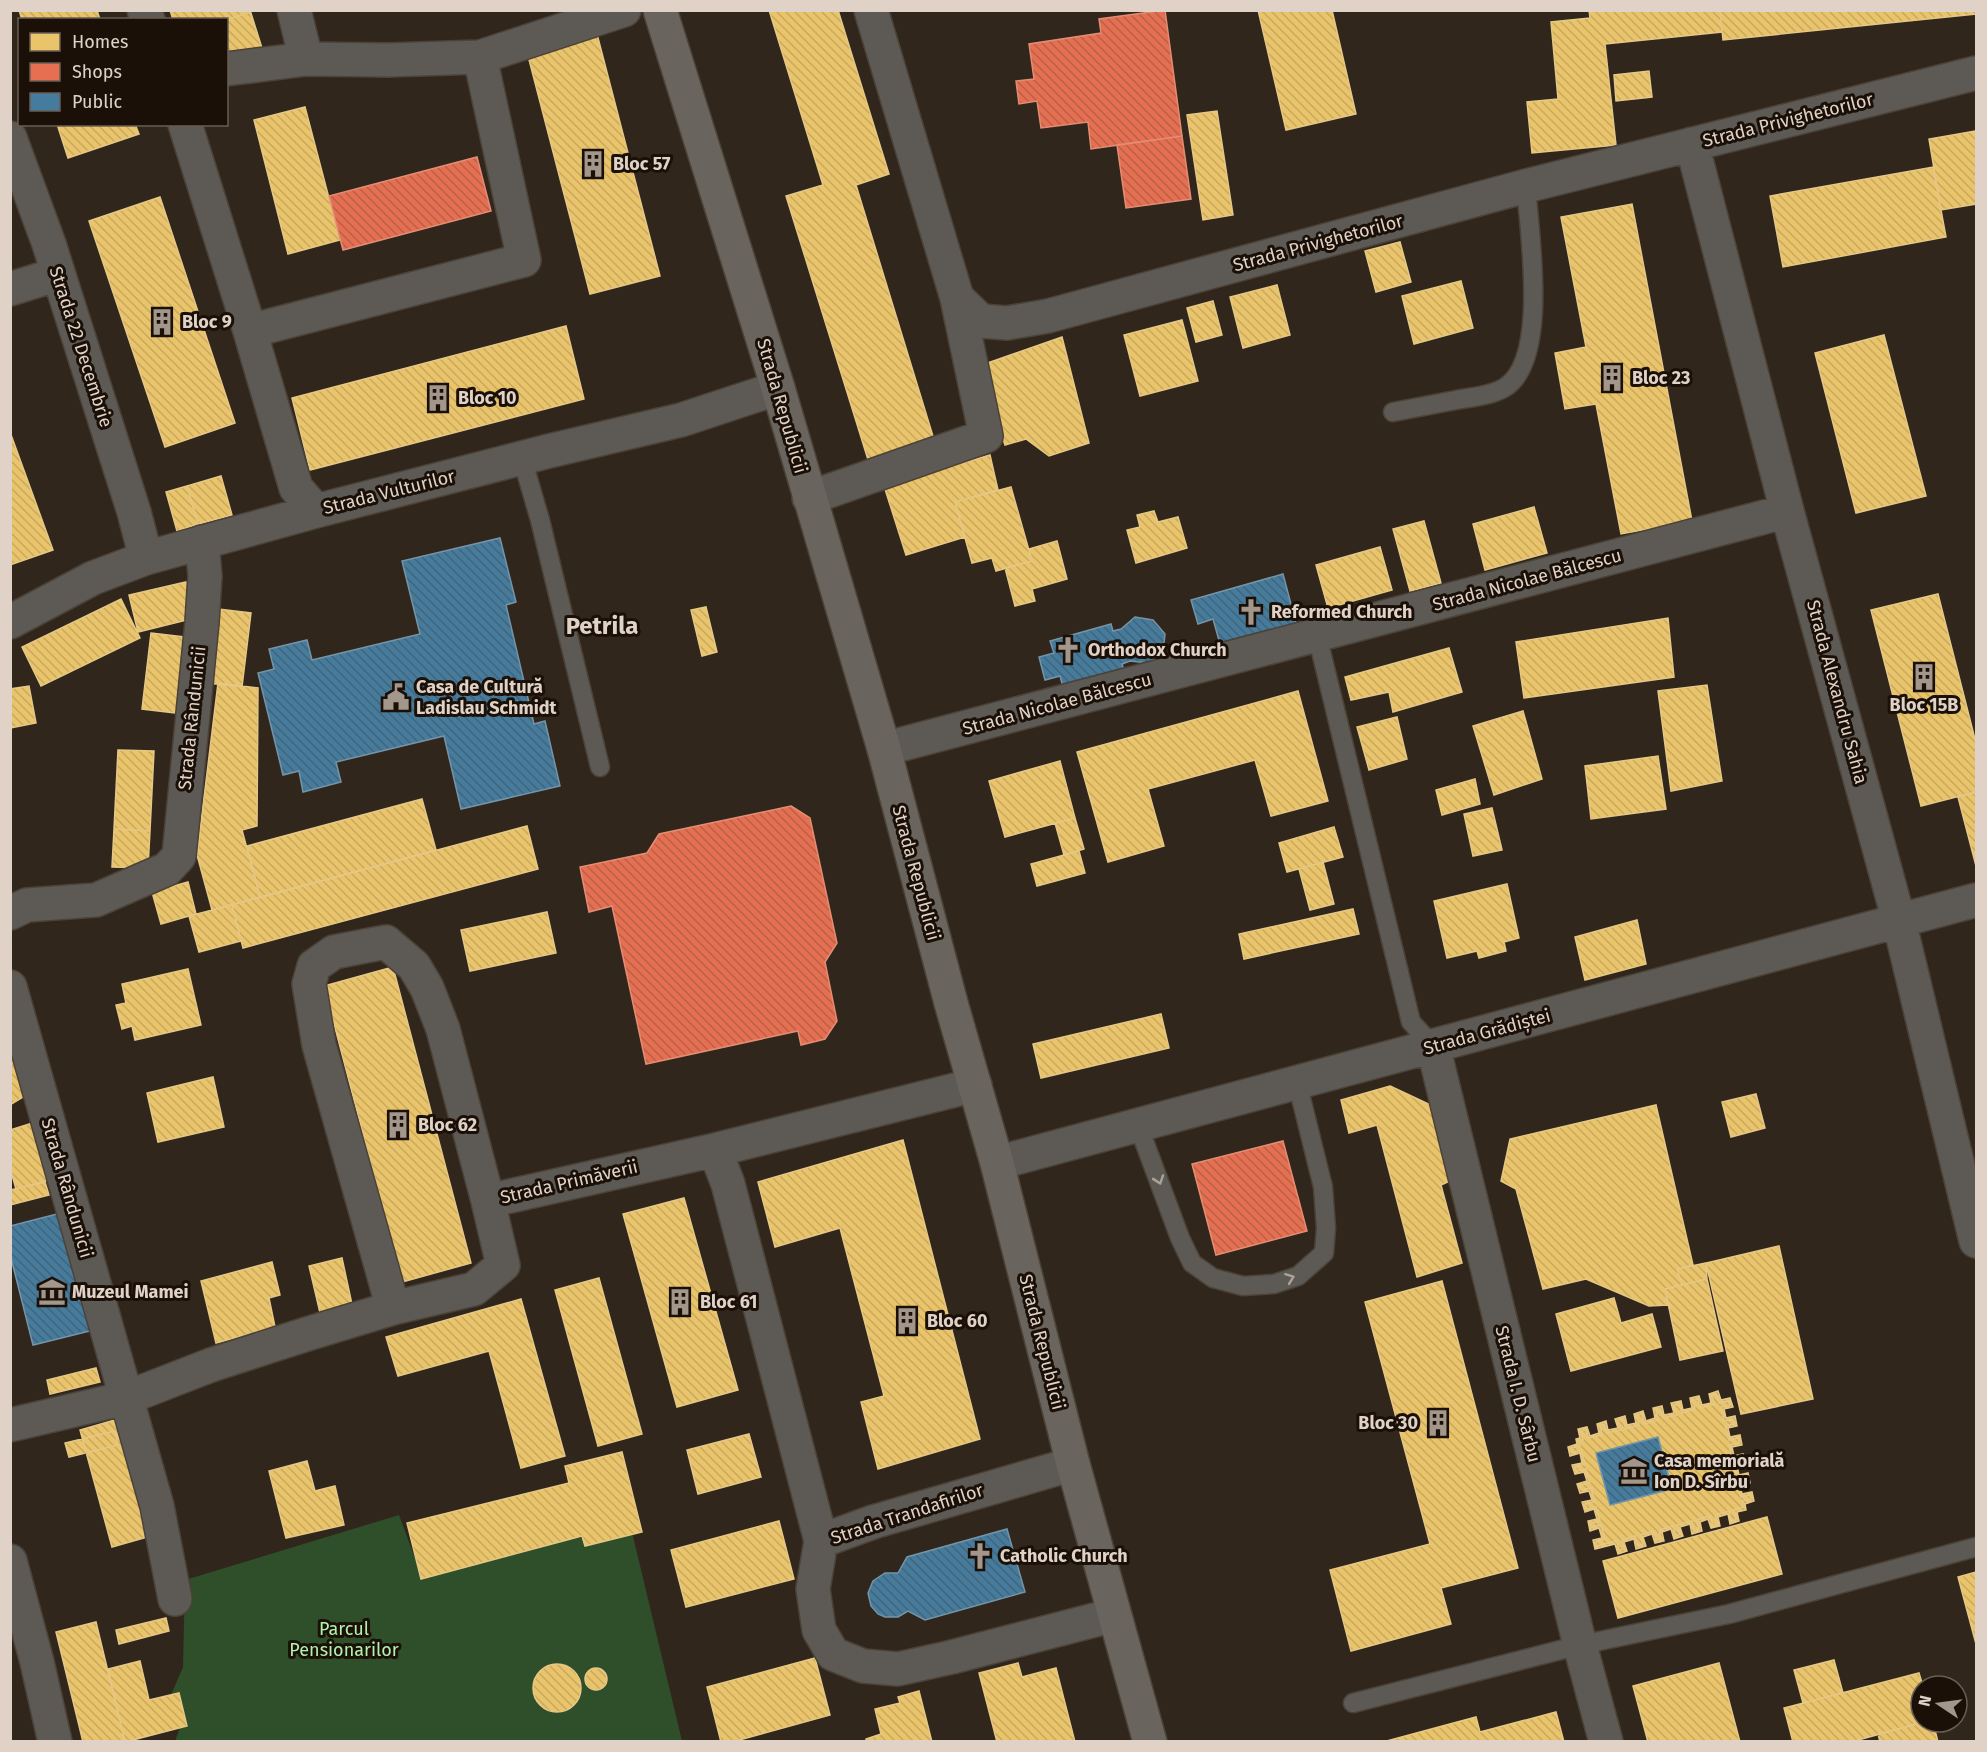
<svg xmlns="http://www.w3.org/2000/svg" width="1987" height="1752" viewBox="0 0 1987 1752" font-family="'Fira Sans',sans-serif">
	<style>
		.green { fill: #2e4f2a }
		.homes { fill: url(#homes-back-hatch); stroke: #e6c886; stroke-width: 1.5 }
		.shops { fill: url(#shops-back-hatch); stroke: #e58d74; stroke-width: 1.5 }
		.public { fill: url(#public-back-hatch); stroke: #7495a9; stroke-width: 1.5 }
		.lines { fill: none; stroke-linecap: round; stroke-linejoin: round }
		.lane-casing { stroke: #4b4238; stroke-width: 21 }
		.street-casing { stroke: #4b4238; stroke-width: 36 }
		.secondary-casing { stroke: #4b4238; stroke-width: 36 }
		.lane { stroke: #5d5a55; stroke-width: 18 }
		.street { stroke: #5d5a55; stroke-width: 33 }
		.secondary { stroke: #69655e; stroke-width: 33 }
		.oneway { stroke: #aca299 }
		.labels { text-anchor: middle; stroke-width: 6; stroke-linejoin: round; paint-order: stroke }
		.street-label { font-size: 18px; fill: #e0d2c6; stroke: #1a1008 }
		.poi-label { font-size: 18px; font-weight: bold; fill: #e0d2c6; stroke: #1a1008; text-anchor: start }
		.park-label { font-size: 18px; fill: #b1f2ac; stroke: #1a1008 }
		.district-label { font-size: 24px; font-weight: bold; fill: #e0d2c6; stroke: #1a1008 }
	</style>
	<defs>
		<pattern id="homes-back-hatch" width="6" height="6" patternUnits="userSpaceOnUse" patternTransform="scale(1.5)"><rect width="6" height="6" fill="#e9c46a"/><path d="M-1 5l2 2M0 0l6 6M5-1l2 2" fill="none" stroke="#c8a961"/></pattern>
		<pattern id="shops-back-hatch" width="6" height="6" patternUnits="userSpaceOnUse" patternTransform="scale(1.5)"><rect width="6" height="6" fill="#e76f51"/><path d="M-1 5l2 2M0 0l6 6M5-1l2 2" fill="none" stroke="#b6614a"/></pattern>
		<pattern id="public-back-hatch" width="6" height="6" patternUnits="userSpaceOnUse" patternTransform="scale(1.5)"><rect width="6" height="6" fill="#457b9d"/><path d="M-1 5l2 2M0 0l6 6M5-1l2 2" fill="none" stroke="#446376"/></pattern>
	</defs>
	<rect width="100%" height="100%" fill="#31261b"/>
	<path class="green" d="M399,1515l20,54 212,-41 51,213h-507l6,-16 -10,-30 12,-28 2,-87z"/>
	<path class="homes" d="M19,10h78l3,10h-78z
		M170,10h80l12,38 -36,12v-40h-53z
		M769,10h69l51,164 -33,11 80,261 -66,20 -84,-270 37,-11z
		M1258,10h74l24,104 -70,16z
		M1589,10h131l2,22 -117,12 11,101 -84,8 -5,-51 31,-3 -7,-77 39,-4z
		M1720,10h256v4l-253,26z
		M250,12l12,36 -36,12v-40z
		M597,34l63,242 -70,18 -63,-242z
		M1649,71l3,26 -36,4 -2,-26z
		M305,107l35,133 -52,14 -34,-134z
		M1217,111l16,104 -30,5 -16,-105z
		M57,124h78l4,10 -71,24z
		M1976,131v73l-35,6 -12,-71z
		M1933,167l13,70 -163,30 -13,-71z
		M160,197l75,226 -70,24 -76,-226z
		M1632,204l60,317 -71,13 -25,-130 -31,5 -10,-56 31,-6 -25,-130z
		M1400,242l11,40 -35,10 -11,-41z
		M1461,281l12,47 -59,16 -12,-48z
		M1277,285l13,50 -47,13 -13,-51z
		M1213,301l9,34 -26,7 -9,-34z
		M1182,320l16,61 -58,15 -16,-61z
		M566,326l18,73 -274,71 -18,-72z
		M1884,335l42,161 -70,17 -41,-160z
		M1062,337l27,106 -40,13 -23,-17 -21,6 -26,-79z
		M10,432l43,118 -43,15z
		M990,455l8,35 -43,12 10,35 -59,18 -22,-69z
		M221,476l11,39 -34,9 -11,-38z
		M187,486l11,38 -21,7 -11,-39z
		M1011,487l21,74 -36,10 -4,-13 -20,5 -17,-61z
		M1534,507l13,46 -62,17 -12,-46z
		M1154,511l4,11 20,-5 9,31 -51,15 -9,-33 13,-3 -3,-12z
		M1424,521l17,62 -31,8 -17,-62z
		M1057,541l10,38 -35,10 3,12 -20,5 -10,-38 27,-7 -3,-12z
		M1380,547l12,43 -64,18 -12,-43z
		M186,582l9,36 -57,14 -9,-37z
		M1938,594l38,149v49l-55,14 -50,-196z
		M121,599l19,39 -99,48 -19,-39z
		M706,607l11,45 -15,4 -11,-46z
		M218,609l33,4 -9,74 -34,-4z
		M1668,618l6,59 -150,21 -8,-56z
		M151,633l42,5 -10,76 -41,-5z
		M1449,648l13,44 -69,20 -4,-20 -38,8 -6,-23z
		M218,683l40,5 -1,138 -15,4 18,67 -48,13 -15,-55z
		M1707,685l15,96 -51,10 -13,-100z
		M29,686l7,37 -26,5v-39z
		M1298,691l30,110 -57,15 -16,-56 -107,29 16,57 -56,16 -31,-110z
		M1523,711l19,68 -48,16 -21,-69z
		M1397,717l10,42 -38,11 -12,-43z
		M118,750l36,1 -4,80 -36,-2z
		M1658,756l8,53 -75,10 -6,-53z
		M1060,761l15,57 -70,19 -16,-56z
		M1475,779l5,25 -38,11 -6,-25z
		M1976,792v74l-18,-69z
		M422,799l14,51 -176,47 -13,-51z
		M1492,808l10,42 -29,6 -9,-42z
		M1075,818l9,31 -20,6 -9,-32z
		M527,826l11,43 -295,79 -11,-43z
		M1334,827l9,30 -56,15 -8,-29z
		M114,829l36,2 -2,37 -36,-1z
		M1079,851l6,22 -48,13 -6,-22z
		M1323,862l11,42 -24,6 -11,-41z
		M188,882l8,32 -35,10 -9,-32z
		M1507,884l12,54 -15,4 2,9 -27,7 -2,-7 -30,7 -13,-57z
		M232,905l9,36 -42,11 -10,-36z
		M1353,909l6,25 -115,25 -5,-25z
		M547,912l9,41 -86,18 -9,-41z
		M1637,920l9,44 -61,16 -10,-43z
		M393,967l78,296 -69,19 -78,-296z
		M188,969l13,56 -66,15 -3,-14 -10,3 -6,-24 10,-2 -4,-19z
		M1161,1014l8,34 -128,30 -8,-34z
		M10,1051l23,40 -23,14z
		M213,1077l11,50 -66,15 -11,-49z
		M1390,1086l45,21 19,72 -13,6 21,78 -45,14 -40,-152 -28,8 -8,-33z
		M1756,1094l9,34 -34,9 -9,-35z
		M1656,1105l37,160 -16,4 5,16 -17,4 3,16 -19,1 -63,-27 -43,10 -27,-100 -15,-8 9,-42z
		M42,1120l15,58 -41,11 -6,-21v-38z
		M903,1140l77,299 -102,30 -17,-67 23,-6 -44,-168 -65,19 -17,-65z
		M45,1182l4,13 -39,10v-15z
		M684,1198l54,192 -61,17 -54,-193z
		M1779,1246l34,153 -72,15 -35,-151z
		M342,1258l11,51 -32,8 -12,-51z
		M272,1262l8,33 -11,3 6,29 -59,16 -15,-62z
		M1706,1263l1,16 -25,6 -5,-16z
		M599,1278l43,156 -44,12 -43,-156z
		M1707,1279l16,72 -43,9 -15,-71z
		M1442,1281l76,287 -77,20 10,36 -100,27 -21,-81 100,-26 -65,-242z
		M1614,1298l7,25 31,-9 9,33 -90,24 -15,-57z
		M521,1299l44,157 -44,12 -32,-117 -91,25 -12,-39z
		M96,1368l4,14 -50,12 -3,-14z
		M1718,1391l3,9 9,-2 3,9 -9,2 2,9 9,-2 2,10 -9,2 2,9 10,-2 2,10 -10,2 2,9 9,-2 3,10 -9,2 2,9 9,-2 2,10 -10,2 2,9 10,-2 2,9 -9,3 1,6 -9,2 2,9 -9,3 -2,-10 -10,3 2,9 -9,2 -3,-9 -8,3 2,9 -10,3 -2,-10 -10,3 3,9 -9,3 -3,-10 -9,3 2,9 -9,2 -3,-9 -9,3 3,9 -10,3 -2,-10 -10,3 3,9 -9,3 -3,-10 -20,5 -2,-9 9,-2 -3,-10 -9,3 -2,-10 9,-2 -3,-10 -9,3 -3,-10 10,-2 -3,-9 -9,2 -3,-9 10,-3 -3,-9 -9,2 -3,-9 10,-2 -2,-10 -10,3 -2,-9 9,-3 -1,-5 4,-1 -2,-9 9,-2 3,9 9,-3 -2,-9 9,-3 2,9 10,-2 -3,-9 10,-3 2,9 9,-2 -2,-9 9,-3 3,10 9,-3 -2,-10 9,-2 2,9 10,-2 -3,-10 10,-2 2,9 9,-2 -2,-10 9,-2 3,9 9,-2 -2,-9z
		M1716,1394l3,9 10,-2 1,4 -9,2 3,14 9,-2 1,5 -9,2 4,14 9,-2 1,5 -10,2 3,14 10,-2 1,5 -10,2 4,14 9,-2 1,5 -9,2 3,14 9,-2 1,4 -9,2 1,6 -9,3 2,10 -5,1 -2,-10 -14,4 3,9 -5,2 -3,-10 -14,4 3,9 -5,2 -2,-10 -15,4 3,9 -4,2 -3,-10 -14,4 2,9 -5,1 -2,-9 -14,4 3,9 -5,2 -3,-10 -13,4 2,9 -5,1 -2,-9 -21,5v-4l9,-3 -4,-14 -10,3v-5l9,-2 -4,-14 -9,2 -2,-5 10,-2 -4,-14 -9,2 -2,-5 10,-2 -4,-14 -9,2 -2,-4 10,-3 -4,-14 -9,3 -1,-5 9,-2 -2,-5 5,-1 -2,-9 4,-2 3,9 14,-3 -2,-9 4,-2 3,9 14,-3 -3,-10 5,-1 3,10 13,-4 -2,-10 5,-1 2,10 14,-4 -2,-10 4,-1 3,9 14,-3 -3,-10 5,-1 3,9 13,-4 -2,-9 5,-1 2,9 15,-4 -4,-9z
		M139,1413l33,117 -60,17 -32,-117z
		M115,1431l3,14 -49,12 -4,-14z
		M749,1434l12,43 -63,17 -11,-44z
		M622,1452l20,80 -57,14 -3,-10 -161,43 -14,-56 162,-40 -4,-17z
		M307,1461l8,30 20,-5 9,39 -58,13 -17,-67z
		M1767,1517l15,57 -164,44 -15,-57z
		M779,1521l15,58 -108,28 -15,-57z
		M1976,1572v72l-18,-67z
		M166,1618l3,13 -50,13 -3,-14z
		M96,1622l29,120h-42l-27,-110z
		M815,1658l15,57 -98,27h-11l-14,-55z
		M1834,1660l9,33 -40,10 -9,-33z
		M140,1661l9,39 30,-7 8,33 -62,16 -17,-73z
		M1018,1663l4,14 34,-9 19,74h-78l-18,-69z
		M1719,1663l21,79h-92l-15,-56z
		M533 1688a24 24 0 1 1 48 0a24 24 0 1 1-48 0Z
		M585 1679a11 11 0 1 1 22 0a11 11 0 1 1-22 0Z
		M1919,1673l4,13h-2v36h3l-73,20h-58l-9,-34z
		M919,1691l13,51h-66v-3l15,-5 -6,-25 25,-6 -2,-6z
		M1556,1712l8,30h-181l93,-25 4,15z
		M1924,1722h9l5,20h-58l-2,-8z"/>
	<path class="shops" d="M1165,10l17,126 -91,13 -3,-27 -47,6 -4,-27 -18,3 -3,-23 18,-2 -5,-35 72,-11 -2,-14z
		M1182,136l9,63 -65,9 -9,-63z
		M477,157l14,54 -148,39 -14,-54z
		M791,806l19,12 27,125 -12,19 12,59 -12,18 -24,6 -3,-14 -152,33 -34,-158 -23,6 -9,-45 67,-14 12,-19z
		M1283,1141l24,90 -91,24 -24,-91z"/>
	<path class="public" d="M500,538l16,64 -10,3 28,119 11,-3 15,65 -99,23 -17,-73 -108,26 5,20 -38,10 -4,-21 -16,4 -25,-102 16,-4 -5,-20 38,-9 5,20 108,-26 -18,-73z
		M1283,574l13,49 -76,21 -7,-25 -15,5 -7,-24z
		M1135,617l18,3 12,14 -2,18 -15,11 -18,-2 -8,3 2,6 -61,17 -3,-11 -15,4 -6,-23 15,-4 -4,-12 61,-17 2,7 8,-2z
		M65,1212l29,118 -61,15 -23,-91v-28z
		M1658,1437l14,52 -62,16 -14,-52z
		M1007,1529l18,63 -100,28 -17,-9 -10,6h-13l-7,-3 -7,-8 -3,-13 5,-12 12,-8h13l9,-16z"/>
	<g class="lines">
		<defs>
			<path id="lane" d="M1393,412c21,-4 42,-8 63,-12 16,-3 34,-4 48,-12 46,-27 25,-156 22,-202
				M522,458l18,62 60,247
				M1317,635l94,387 22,24
				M1138,1125l42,113 12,25 21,15 30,8 31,-2 24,-8 26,-23 2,-25 -3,-41 -26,-105
				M1353,1703l227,-58 149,-31 247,-67"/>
			<path id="street" d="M144,10l4,10
				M294,10l12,49 82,1 92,-3
				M871,10l86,288 24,23 26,2 41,-7 478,-130 450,-113
				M226,69l80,-10
				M185,124l65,207 46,157 20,23
				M10,138l39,106 85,268 12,46
				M1692,144l95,367 112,410 77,320
				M10,289l48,-15
				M250,331l274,-71 -44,-203 144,-47
				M809,498l177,-62 -29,-138
				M10,622l83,-44 53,-20 170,-47 233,-60 132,-31 97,-32
				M884,749l903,-238
				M10,913l17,-8 69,-5 71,-31 12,-13 23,-234 3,-46 -3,-34
				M10,987l147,519 18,93
				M1433,1046l147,599 26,97
				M715,1150l13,34 93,357
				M997,1163l979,-263
				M393,1308l-74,-263 -10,-61 5,-18 20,-14 52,-10 28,24 13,22 16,41 45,172
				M10,1425l116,-27 85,-33 96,-31 86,-26 81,-19 29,-24 -15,-64 227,-51 260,-65
				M1073,1464l-200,58 -52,19 -8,48 6,41 14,24 30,12 35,3 54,-12 162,-42
				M10,1561l27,101 18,80"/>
			<path id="secondary" d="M660,10l118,378 106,361 67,254 46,160 76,301 77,278"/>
		</defs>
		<use href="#lane" class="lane-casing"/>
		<use href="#street" class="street-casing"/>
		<use href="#secondary" class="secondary-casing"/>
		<use href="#lane" class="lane"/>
		<use href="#street" class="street"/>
		<use href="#secondary" class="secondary"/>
	</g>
	<defs><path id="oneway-chevron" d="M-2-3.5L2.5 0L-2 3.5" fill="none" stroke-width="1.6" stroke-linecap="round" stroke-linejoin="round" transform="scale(1.5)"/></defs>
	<g class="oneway">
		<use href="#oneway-chevron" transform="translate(1159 1180) rotate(71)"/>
		<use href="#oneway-chevron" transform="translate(1290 1278) rotate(-21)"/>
	</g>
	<defs>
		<symbol id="building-bare" viewBox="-9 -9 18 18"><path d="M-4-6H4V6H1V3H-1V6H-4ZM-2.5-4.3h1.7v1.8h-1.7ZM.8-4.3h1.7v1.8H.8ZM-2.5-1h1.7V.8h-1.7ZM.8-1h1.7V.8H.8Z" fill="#a3968a" stroke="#1a1008" stroke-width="2.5" paint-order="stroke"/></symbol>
		<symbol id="church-bare" viewBox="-9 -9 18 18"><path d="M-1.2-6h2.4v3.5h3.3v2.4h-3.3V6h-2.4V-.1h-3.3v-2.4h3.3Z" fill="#a3968a" stroke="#1a1008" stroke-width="2.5" paint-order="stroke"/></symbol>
		<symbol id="civic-bare" viewBox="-9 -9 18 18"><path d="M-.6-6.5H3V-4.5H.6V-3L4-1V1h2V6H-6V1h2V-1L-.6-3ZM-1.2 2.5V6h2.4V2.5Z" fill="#a3968a" stroke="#1a1008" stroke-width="2.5" paint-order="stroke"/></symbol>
		<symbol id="museum-bare" viewBox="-9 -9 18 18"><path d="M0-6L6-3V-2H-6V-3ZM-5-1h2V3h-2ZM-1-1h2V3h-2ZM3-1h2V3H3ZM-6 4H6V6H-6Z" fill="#a3968a" stroke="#1a1008" stroke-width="2.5" paint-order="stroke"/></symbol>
	</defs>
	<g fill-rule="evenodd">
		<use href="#building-bare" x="574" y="145" width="38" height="38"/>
		<use href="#building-bare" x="143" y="303" width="38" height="38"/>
		<use href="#building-bare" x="1593" y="359" width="38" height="38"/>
		<use href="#building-bare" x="419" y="379" width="38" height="38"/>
		<use href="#church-bare" x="1232" y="593" width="38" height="38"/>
		<use href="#church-bare" x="1049" y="631" width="38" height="38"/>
		<use href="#building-bare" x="1905" y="658" width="38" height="38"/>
		<use href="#civic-bare" x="377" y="678" width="38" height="38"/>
		<use href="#building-bare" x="379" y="1106" width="38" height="38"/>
		<use href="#museum-bare" x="33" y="1273" width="38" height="38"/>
		<use href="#building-bare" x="661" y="1283" width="38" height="38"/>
		<use href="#building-bare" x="888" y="1302" width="38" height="38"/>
		<use href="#building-bare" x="1419" y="1404" width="38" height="38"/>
		<use href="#museum-bare" x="1615" y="1452" width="38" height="38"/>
		<use href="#church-bare" x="961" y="1537" width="38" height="38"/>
	</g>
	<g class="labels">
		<g class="street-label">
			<text transform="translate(1788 120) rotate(-14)" y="6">Strada Privighetorilor</text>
			<text transform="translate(1318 243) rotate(-15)" y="6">Strada Privighetorilor</text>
			<text transform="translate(81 347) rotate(72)" y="6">Strada 22 Decembrie</text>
			<text transform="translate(782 406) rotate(74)" y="6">Strada Republicii</text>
			<text transform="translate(389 492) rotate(-14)" y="6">Strada Vulturilor</text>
			<text transform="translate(1527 580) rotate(-15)" y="6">Strada Nicolae Bălcescu</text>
			<text transform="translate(1837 692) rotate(75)" y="6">Strada Alexandru Sahia</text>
			<text transform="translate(1057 704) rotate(-15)" y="6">Strada Nicolae Bălcescu</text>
			<text transform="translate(192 718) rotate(-84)" y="6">Strada Rândunicii</text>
			<text transform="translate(916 873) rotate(75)" y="6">Strada Republicii</text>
			<text transform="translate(1487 1032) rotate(-15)" y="6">Strada Grădiștei</text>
			<text transform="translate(569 1182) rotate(-13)" y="6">Strada Primăverii</text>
			<text transform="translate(67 1188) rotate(74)" y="6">Strada Rândunicii</text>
			<text transform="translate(1042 1342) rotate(76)" y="6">Strada Republicii</text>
			<text transform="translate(1518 1394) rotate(76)" y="6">Strada I. D. Sârbu</text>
			<text transform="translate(907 1514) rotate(-18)" y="6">Strada Trandafirilor</text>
		</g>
		<g class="poi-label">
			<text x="613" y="170">Bloc 57</text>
			<text x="182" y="328">Bloc 9</text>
			<text x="1632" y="384">Bloc 23</text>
			<text x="458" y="404">Bloc 10</text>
			<text x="1271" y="618">Reformed Church</text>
			<text x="1088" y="656">Orthodox Church</text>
			<text x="416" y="693">Casa de Cultură<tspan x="416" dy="21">Ladislau Schmidt</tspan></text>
			<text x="1924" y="711" text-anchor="middle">Bloc 15B</text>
			<text x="418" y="1131">Bloc 62</text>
			<text x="72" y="1298">Muzeul Mamei</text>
			<text x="700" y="1308">Bloc 61</text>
			<text x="927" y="1327">Bloc 60</text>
			<text x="1418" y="1429" text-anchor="end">Bloc 30</text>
			<text x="1654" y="1467">Casa memorială<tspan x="1654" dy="21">Ion D. Sîrbu</tspan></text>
			<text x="1000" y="1562">Catholic Church</text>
		</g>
		<g class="park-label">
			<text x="344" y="1635">Parcul<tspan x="344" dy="21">Pensionarilor</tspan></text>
		</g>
		<g class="district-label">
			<text x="602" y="634">Petrila</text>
		</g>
	</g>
	<rect width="1987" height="1752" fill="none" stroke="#e0d2c6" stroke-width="24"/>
	<rect x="18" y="18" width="210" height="108" fill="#1a1008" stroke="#695e54" stroke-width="1.5"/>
	<rect x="30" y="33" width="30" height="18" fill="#e9c46a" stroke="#695e54" stroke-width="1.5"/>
	<text x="72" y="48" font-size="18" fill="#e0d2c6">Homes</text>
	<rect x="30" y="63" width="30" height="18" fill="#e76f51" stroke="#695e54" stroke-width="1.5"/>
	<text x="72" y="78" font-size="18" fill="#e0d2c6">Shops</text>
	<rect x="30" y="93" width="30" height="18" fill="#457b9d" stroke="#695e54" stroke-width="1.5"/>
	<text x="72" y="108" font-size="18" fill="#e0d2c6">Public</text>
	<g transform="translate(1939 1704) rotate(283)"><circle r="28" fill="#1a1008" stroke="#695e54" stroke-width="1.5"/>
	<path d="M0-4.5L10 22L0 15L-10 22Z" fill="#a3968a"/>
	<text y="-9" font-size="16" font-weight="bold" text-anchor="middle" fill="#e0d2c6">N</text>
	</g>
</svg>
